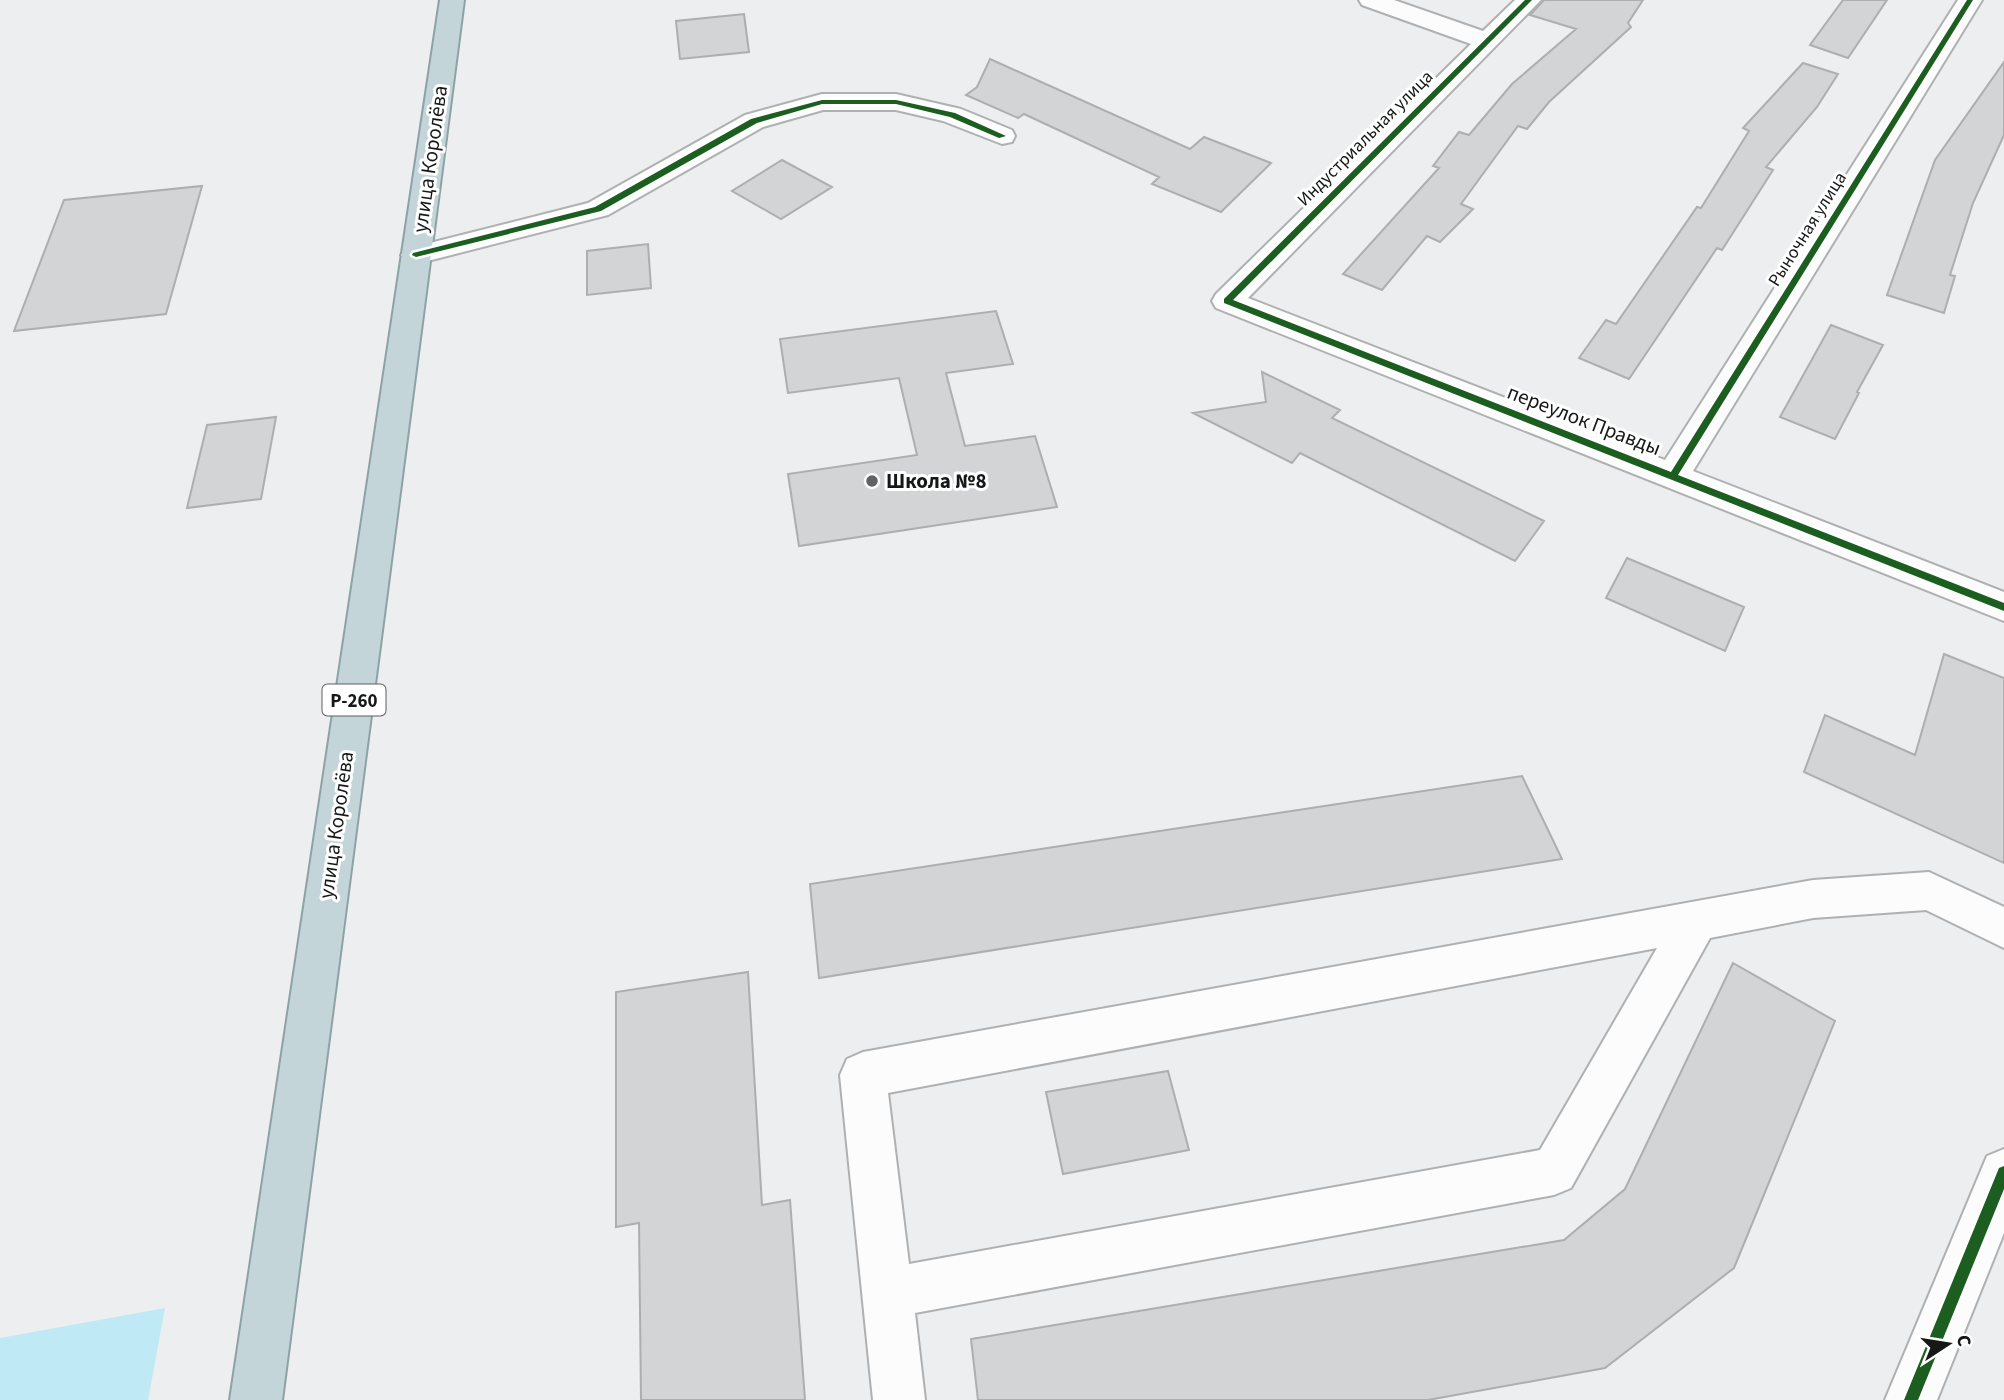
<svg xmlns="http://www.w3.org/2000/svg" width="2004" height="1400" viewBox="0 0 2004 1400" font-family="'Source Sans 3',sans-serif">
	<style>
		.green { fill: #bfe9f4 }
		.building { fill: #d2d4d5; stroke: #adaeaf; stroke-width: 2 }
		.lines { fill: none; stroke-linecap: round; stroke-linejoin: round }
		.minor-casing { stroke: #afb0b1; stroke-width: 4 }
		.highway-casing { stroke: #8ea2a6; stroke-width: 4 }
		.minor { fill: #fcfcfd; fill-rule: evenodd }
		.highway { fill: #c3d5d9; fill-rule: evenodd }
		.cycleway-casing { stroke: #fff; stroke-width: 5 }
		.cycleway { fill: #1b5e20; fill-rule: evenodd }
		.poi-dot { fill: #616263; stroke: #fff; stroke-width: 2.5 }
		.labels { text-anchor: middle; stroke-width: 6; stroke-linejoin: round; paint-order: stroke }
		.far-street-label { font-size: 18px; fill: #161717; stroke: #fff }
		.shield { fill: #fff; stroke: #5c5d5d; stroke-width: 2 }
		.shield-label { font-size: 19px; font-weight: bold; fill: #161717 }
		.street-label { font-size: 21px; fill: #161717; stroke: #fff }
		.poi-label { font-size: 21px; font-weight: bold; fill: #161717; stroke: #fff; text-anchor: start }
	</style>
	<rect width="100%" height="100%" fill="#eceeef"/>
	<path class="green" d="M165,1308l-17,92h-148v-62z"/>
	<path class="building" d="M1544,0h99l-15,23 3,4 -82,75 -22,27 -9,-3 -57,78 12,5 -33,33 -13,-6 -45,54 -39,-16 96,-106 -6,-2 26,-34 10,3 43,-51 64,-55 -46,-14z
		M1843,0h44l-39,58 -38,-13z
		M744,14l5,38 -69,7 -4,-38z
		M990,59l200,90 14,-12 67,26 -50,49 -69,-28 7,-7 -135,-63 -6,4 -52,-23 11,-8z
		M2004,62v73l-31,68 -23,72 5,1 -11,37 -57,-18 48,-135z
		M1803,63l35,11 -21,33 -51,60 7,3 -51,80 -5,-2 -88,131 -50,-21 27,-38 10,4 81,-117 4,1 48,-77 -6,-3z
		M782,160l50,27 -51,32 -49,-28z
		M202,186l-36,128 -152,17 50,-131z
		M648,244l3,44 -64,7v-44z
		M996,311l17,53 -67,9 19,73 70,-10 22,71 -258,39 -11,-72 129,-19 -18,-77 -111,15 -8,-54z
		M1831,325l52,20 -26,47 2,1 -24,46 -55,-22z
		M1262,372l78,38 -8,8 212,103 -29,40 -215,-108 -8,10 -99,-50 73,-11z
		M276,417l-15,82 -74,9 20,-83z
		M1627,558l117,49 -19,44 -119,-53z
		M1944,654l60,24v185l-200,-91 21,-57 90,40z
		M1522,776l40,83 -743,119 -9,-94z
		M1733,963l102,58 -101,247 -129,100 -177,32h-450l-7,-61 593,-99 61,-51z
		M748,972l14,233 28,-5 15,200h-164l-2,-177 -23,4v-235z
		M1168,1071l21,79 -126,24 -17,-82z"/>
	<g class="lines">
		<defs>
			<path id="minor" d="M1359,0h35l89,31 32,-31h26l-293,298 417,162 293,-460h24l-289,471 311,121v29l-788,-313 -4,-7 4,-7 255,-250 -109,-39z
				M822,94h74l65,15 51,21 3,6 -3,6 -10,2 -59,-23 -47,-11h-73l-60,17 -155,88 -192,49 -10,-3 -5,-6 5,-6 182,-46 157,-88z
				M1929,872l75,35v41l-78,-38 -113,8 -103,20 -139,250 -17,7 -639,118 10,87h-52l-33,-325 7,-16 16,-7 950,-172zM1657,948l-117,202 -631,114 -21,-171z
				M2004,1149v84l-67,167h-52l102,-244z"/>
			<path id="highway" d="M440,0h24l-182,1400h-52z"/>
		</defs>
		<use href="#minor" class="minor-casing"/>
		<use href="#highway" class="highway-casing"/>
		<use href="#minor" class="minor"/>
		<use href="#highway" class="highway"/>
		<defs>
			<path id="cycleway" d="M1525,0h7l-299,300 438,172 296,-472h6l-295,475 326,128v8l-780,-308v-4z
				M822,100h74l59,13 51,23 -7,2 -49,-21 -54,-13h-74l-65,19 -156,88 -185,46 -4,-2 1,-2 182,-46 156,-88z
				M2004,1166v23l-86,211h-14l95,-232z"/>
		</defs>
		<use href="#cycleway" class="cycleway-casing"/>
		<use href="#cycleway" class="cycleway"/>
	</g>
	<circle class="poi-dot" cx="872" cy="481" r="7"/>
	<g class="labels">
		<g class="far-street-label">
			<text transform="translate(1365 138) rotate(-45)" y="6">Индустриальная улица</text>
			<text transform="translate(1807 229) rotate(-58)" y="6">Рыночная улица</text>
		</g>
		<rect class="shield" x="322.5" y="684.5" width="63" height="31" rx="5"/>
		<g class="shield-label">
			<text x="354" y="707">Р-260</text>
		</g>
		<g class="street-label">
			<text transform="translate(430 159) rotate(-82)" y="7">улица Королёва</text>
			<text transform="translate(1584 420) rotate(21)" y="7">переулок Правды</text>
			<text transform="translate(336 825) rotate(-82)" y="7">улица Королёва</text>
		</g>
		<g class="poi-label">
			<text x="886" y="488">Школа №8</text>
		</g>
	</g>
	<g transform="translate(1948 1344) rotate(78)" stroke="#ffffff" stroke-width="5" paint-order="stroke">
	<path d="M0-5L12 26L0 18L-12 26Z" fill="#161717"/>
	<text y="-10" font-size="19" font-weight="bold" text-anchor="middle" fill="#161717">С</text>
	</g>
</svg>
